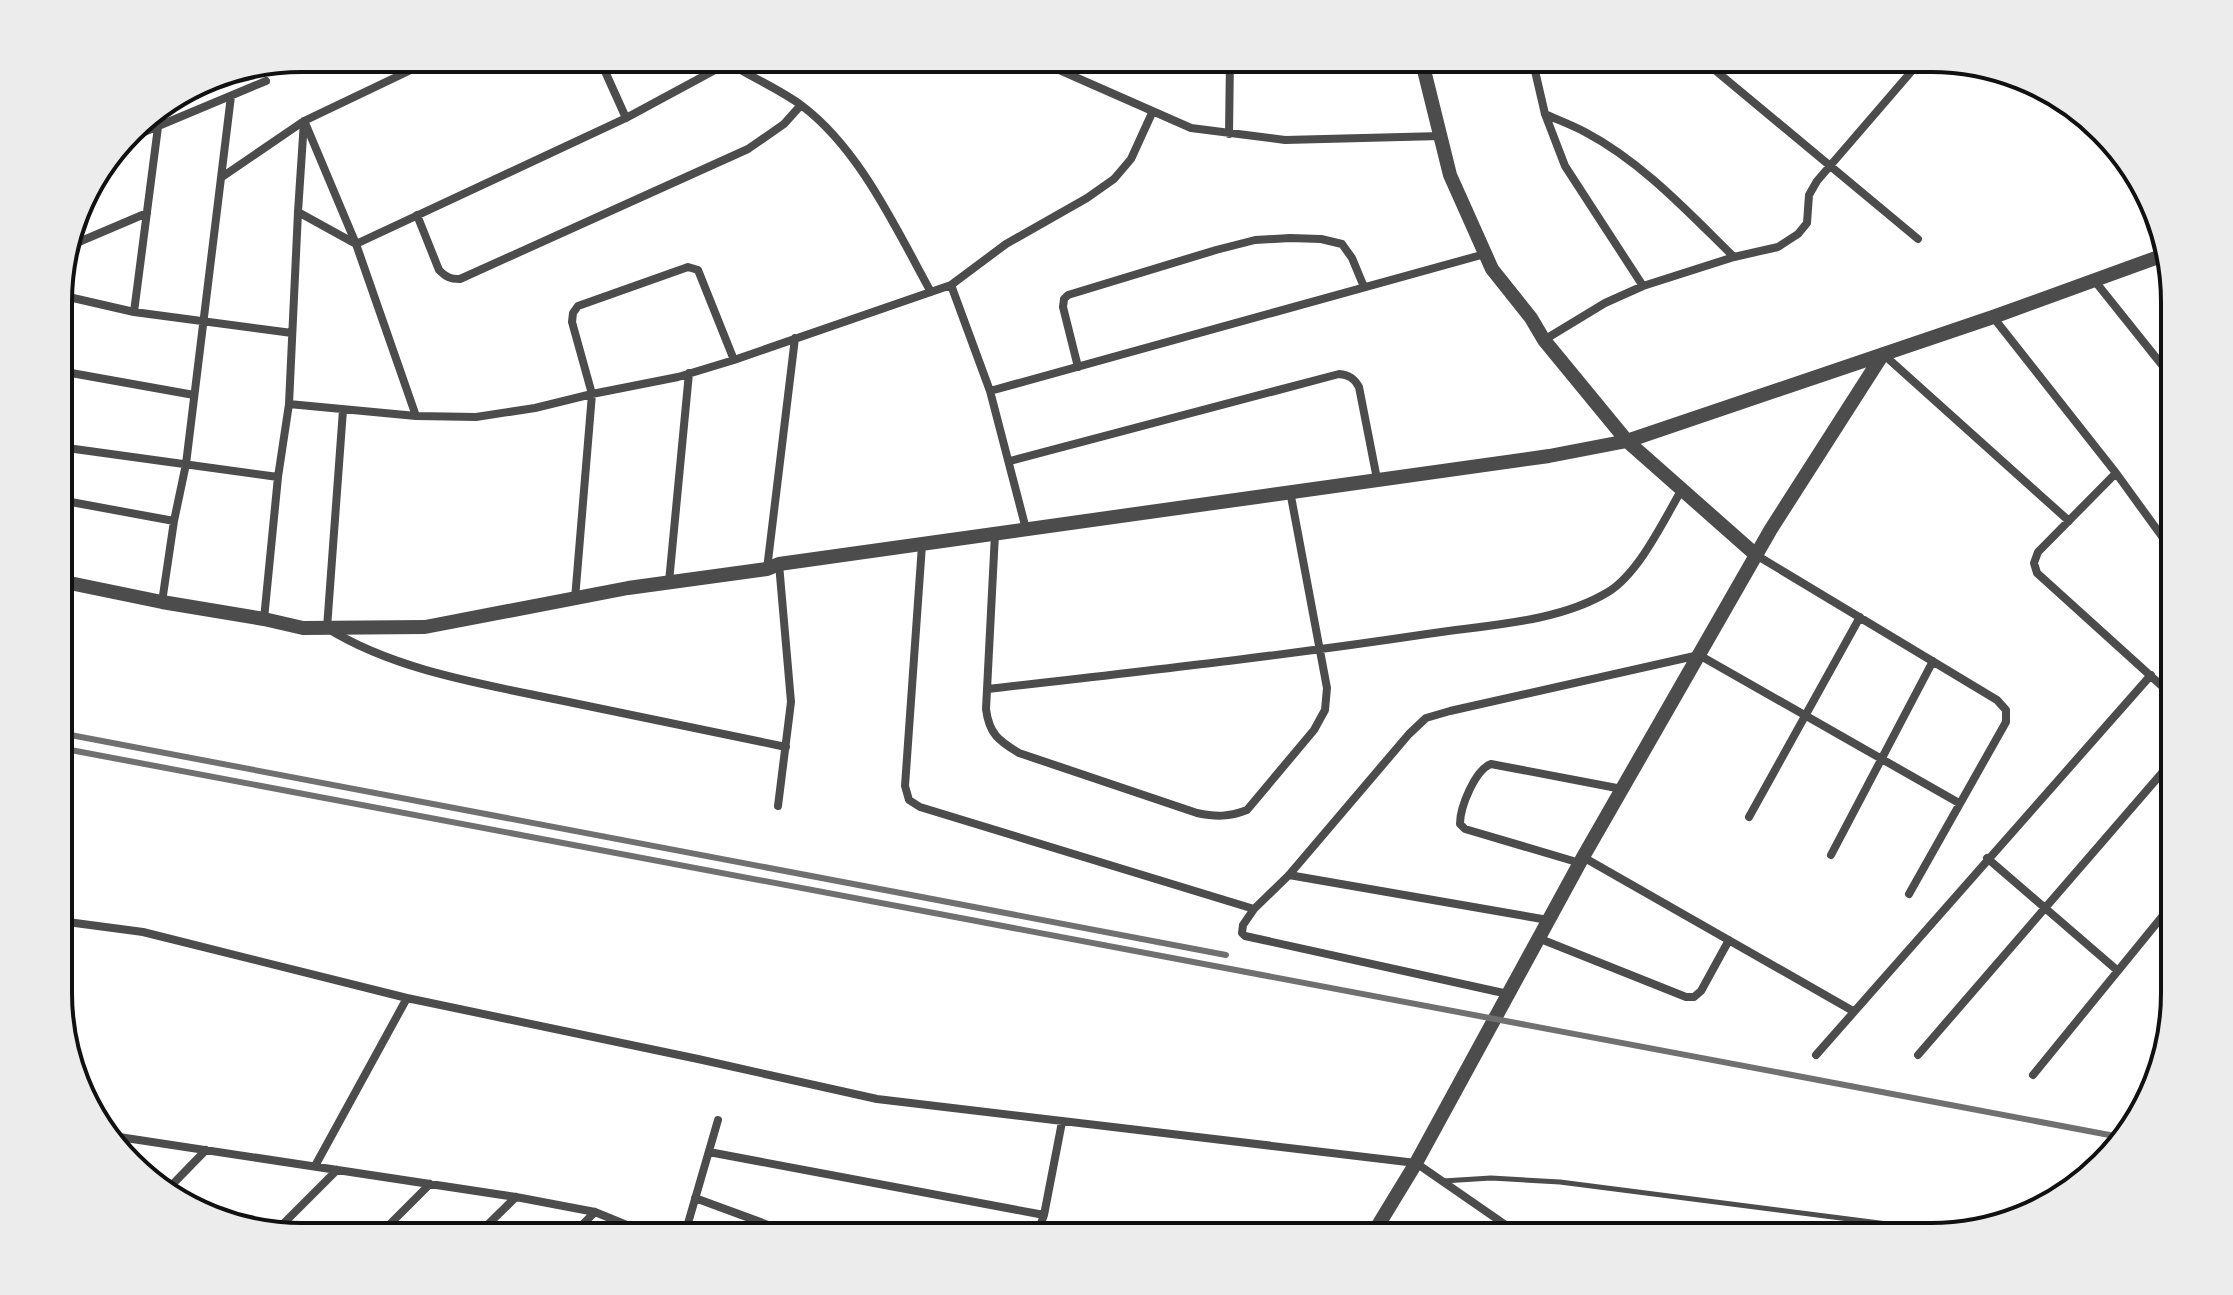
<svg xmlns="http://www.w3.org/2000/svg" width="2233" height="1295" viewBox="0 0 2233 1295" font-family="Overpass,sans-serif">
	<style>
		.lines { fill: none; stroke-linecap: round; stroke-linejoin: round }
		.service { stroke: #4c4c4c; stroke-width: 5 }
		.minor { stroke: #4c4c4c; stroke-width: 8 }
		.tertiary { stroke: #4c4c4c; stroke-width: 14 }
		.rail { stroke: #707070; stroke-width: 6 }
		.rim { fill: none; stroke: #111; stroke-width: 4 }
	</style>
	<rect width="100%" height="100%" fill="#fff"/>
	<g class="lines">
		<path class="service" d="M1443,1181l48,-3 69,4 398,51"/>
		<path class="minor" d="M599,58l27,60
			M721,58c25,17 55,29 80,47 59,44 95,124 130,187
			M1032,58l159,70 94,12 156,-4
			M1532,58l13,56 20,52 78,120
			M1708,58l2,8 208,173
			M1545,114c13,6 27,11 40,18 57,30 103,80 149,125
			M306,125l50,119 60,172
			M1229,134l1,-76
			M125,140l141,-59
			M222,177l82,-56 132,-63
			M298,212l58,32 270,-126 102,-55
			M417,215l22,55c7,7 11,9 21,9l288,-130 36,-25 17,-19
			M67,247l80,-34
			M2094,280l80,100
			M951,285l39,106 36,138
			M60,295l74,17 158,21
			M134,312l24,-185
			M1993,317l123,156 58,80
			M1544,340l61,-37 38,-17 91,-29 44,-10 20,-13 9,-11 2,-28 8,-14 106,-123
			M1883,354l186,167
			M1078,367l-15,-60 1,-8 4,-4 148,-45 39,-10 35,-2 31,1 21,5 10,14 12,29
			M60,371l134,24
			M990,391l495,-137
			M289,404l127,12 60,1 59,-9 57,-14 86,-17 56,-17 217,-75 55,-41 81,-46 27,-19 17,-20 21,-46
			M343,410l-16,218c67,42 155,56 232,72 75,15 151,31 227,47
			M60,447l218,30
			M1010,461l329,-87c10,1 15,4 20,13l18,92
			M2116,473l-78,79 -4,11 3,10 137,124
			M60,500l114,21
			M995,534l-9,175c3,25 13,32 33,44l178,60c19,4 32,4 50,-3l67,-80 11,-20 2,-22 -37,-197
			M922,545l-17,241 4,14 11,7 334,102 35,-34 120,-141 17,-16 24,-7 249,-56 260,148
			M1756,555l241,145 9,10v12l-97,172
			M767,569l28,-231
			M669,582l20,-209
			M575,599l17,-205 -20,-72 1,-9 5,-7 110,-39 10,3 36,90
			M162,602l12,-81 12,-57 45,-368
			M264,619l14,-142 11,-73 9,-192 6,-91
			M988,689c147,-17 293,-33 439,-55 58,-9 130,-11 181,-42 31,-19 56,-72 74,-103
			M778,806l13,-104 -12,-138
			M1749,817l111,-200
			M1831,855l102,-194
			M1583,857l270,154
			M1987,858l131,113
			M1580,863l-115,-34 -5,-5c0,-17 15,-54 31,-60l131,25
			M1289,875l259,45
			M1254,909l-11,16 -1,8 3,3 263,58
			M60,921l83,11 264,66 291,61 179,40 539,64 107,74
			M1538,938l148,59h8l7,-6 28,-51
			M1816,1055l335,-380
			M1918,1055l256,-296
			M2033,1075l141,-173
			M106,1135l410,62 79,15 49,20 7,5
			M709,1152l335,63
			M315,1166l92,-168
			M166,1191l40,-41
			M695,1198l106,39
			M277,1230l60,-60
			M377,1237l53,-53
			M475,1237l41,-40
			M570,1237l25,-25
			M684,1237l34,-117
			M1036,1237l8,-22 18,-93"/>
		<path class="tertiary" d="M1421,58l29,117 42,94 39,49 13,22 83,101 129,114
			M60,581l102,21 102,17 39,9 122,-1 203,-39 139,-19 12,-5 770,-108 78,-15 366,-124 171,-62
			M1371,1237l45,-74 167,-306 188,-328 112,-175"/>
		<path class="rail" d="M60,733l1166,222
			M60,748l2060,389"/>
	</g>
	<path d="M0 0H2233V1295H0ZM302 72H1931A230 230 0 0 1 2161 302V993A230 230 0 0 1 1931 1223H302A230 230 0 0 1 72 993V302A230 230 0 0 1 302 72Z" fill="#ececec" fill-rule="evenodd"/>
	<path class="rim" d="M302 72H1931A230 230 0 0 1 2161 302V993A230 230 0 0 1 1931 1223H302A230 230 0 0 1 72 993V302A230 230 0 0 1 302 72Z"/>
</svg>
